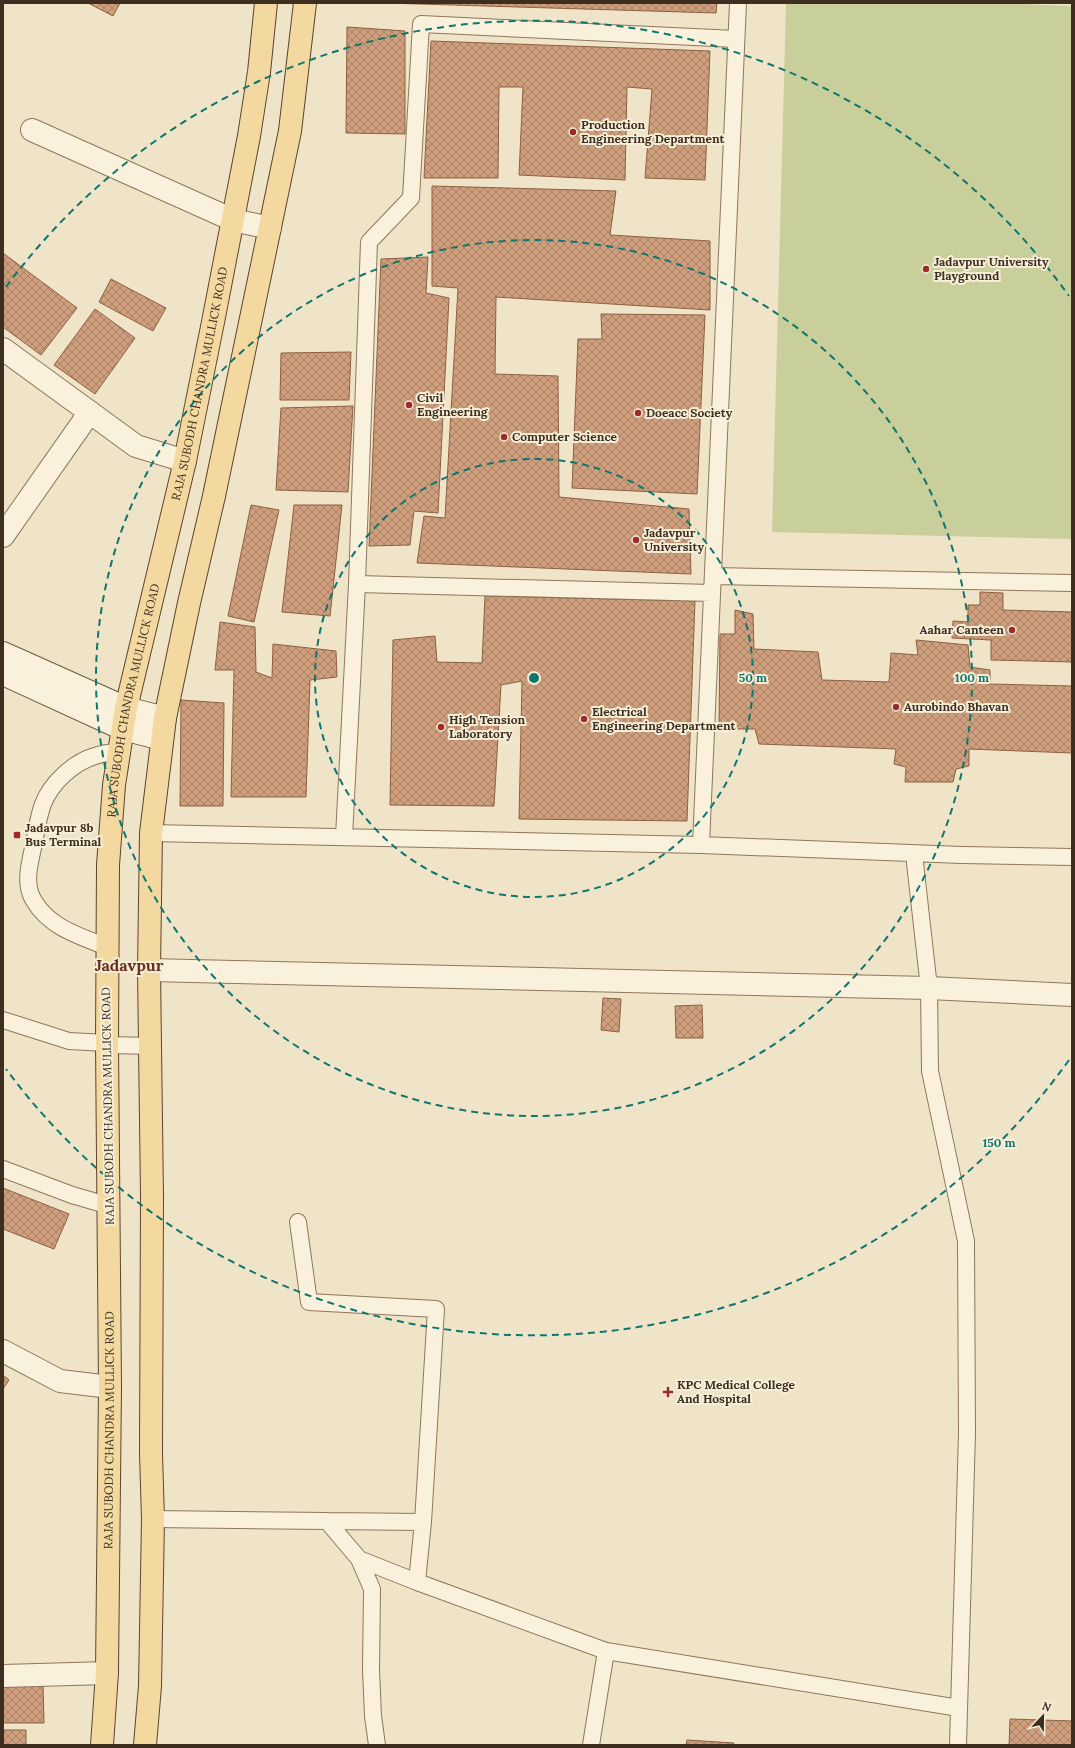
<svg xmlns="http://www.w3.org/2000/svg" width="1075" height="1748" viewBox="0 0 1075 1748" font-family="Lora,serif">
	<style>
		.garden { fill: #c9cf9b }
		.building { fill: url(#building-cross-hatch); stroke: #8d5f41 }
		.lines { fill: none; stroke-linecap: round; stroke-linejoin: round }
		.lane-casing { stroke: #8d765c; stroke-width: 18 }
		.street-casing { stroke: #8d765c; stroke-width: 24 }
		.secondary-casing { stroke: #6f573f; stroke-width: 24 }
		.primary-casing { stroke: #5b4430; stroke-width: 24 }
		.lane { stroke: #faf1dc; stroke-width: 16 }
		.street { stroke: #faf1dc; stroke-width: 22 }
		.secondary { stroke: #faf1dc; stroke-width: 22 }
		.primary { stroke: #f3d9a0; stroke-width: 22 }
		.ring { fill: none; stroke: #0f766e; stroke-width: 2; stroke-dasharray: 7 5 }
		.poi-dot { fill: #9e2a2b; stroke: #f7eed8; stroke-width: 1.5 }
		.labels { text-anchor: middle; stroke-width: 4; stroke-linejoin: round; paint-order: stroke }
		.poi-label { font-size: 12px; font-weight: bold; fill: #3d2e20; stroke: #f7eed8; text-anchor: start }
		.street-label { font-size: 12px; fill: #3d2e20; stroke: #f7eed8 }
		.district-label { font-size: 16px; font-weight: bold; fill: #6b2e1e; stroke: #f7eed8 }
		.centre { fill: #0f766e; stroke: #f7eed8; stroke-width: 2 }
		.ring-label { font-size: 12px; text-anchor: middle; font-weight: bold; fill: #0f766e; stroke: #f7eed8; stroke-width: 4; stroke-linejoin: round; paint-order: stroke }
	</style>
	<defs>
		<pattern id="building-cross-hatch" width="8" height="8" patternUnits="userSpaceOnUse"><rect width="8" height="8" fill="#cf9f7d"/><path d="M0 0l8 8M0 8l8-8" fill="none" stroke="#a98266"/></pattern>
	</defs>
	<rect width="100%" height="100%" fill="#f0e4c8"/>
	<path class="garden" d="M786,3h214l72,3v533l-300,-7z"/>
	<path class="building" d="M88,3h32l-7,13z
		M386,3h331l-1,10z
		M347,27l58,4v103l-59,-1z
		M431,41l279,10 -5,129 -60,-2 7,-89 -25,-2 -2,93 -106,-5 4,-88h-24l-1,91h-74z
		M432,186l184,5 -6,44 100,6v69l-214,-13 -1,77 63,2 1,121 130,12 2,65 -274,-11 7,-47 21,2 13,-230 -26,-2z
		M3,253l74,55 -36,47 -38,-28z
		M428,257l-2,36 23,5 -11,215 -24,-2 -4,34 -41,1 12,-287z
		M111,279l55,29 -13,23 -54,-29z
		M95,309l40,29 -40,56 -41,-29z
		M601,314l104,1 -8,179 -125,-6 6,-149h24z
		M351,352l-2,48h-69l1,-47z
		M353,406l-5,86 -72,-2 5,-82z
		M251,505l28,5 -25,112 -26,-6z
		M294,505h48l-12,111 -48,-4z
		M980,592l23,1v17l69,2v50l-81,-2v-20l-39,-2 1,-17 15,1v-17h12z
		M485,596l210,5 -8,220 -168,-2 3,-138 -21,4 -7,121 -104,-1 3,-165 42,-4 2,26 45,1z
		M735,610l18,4 1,35 64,3 4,28 67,2 2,-29 27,2 -2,-15 52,5 2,22 20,3v14l82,2v67l-103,-4v17l-13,3 -3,13h-48l1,-15 -12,-3 2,-15 -137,-5 -4,-15h-36l1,-95h15z
		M220,622l35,5 1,45 16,6 1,-34 63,7 1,26 -27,3 -4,117h-75l3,-127h-19z
		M181,700l43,3 -1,103h-43z
		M603,998l18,1 -2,33 -18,-2z
		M702,1005l1,33h-27l-1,-32z
		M3,1188l66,26 -15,35 -51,-20z
		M3,1375l6,5 -6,9z
		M3,1683h40l1,40h-41z
		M1010,1719l62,2v24h-63z
		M3,1730h23v15h-23z
		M687,1740l47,3 -1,2h-47z"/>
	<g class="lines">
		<defs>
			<path id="lane" d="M713,576l359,7
				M712,593l-355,-9 12,-342 42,-44 10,-174 315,15
				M151,833l550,12 261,10 110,2
				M344,837l13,-253
				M701,845l37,-842
				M914,854l15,134 1,83 36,170 1,192 -9,312
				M107,947c-27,-11 -57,-19 -73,-46 -10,-16 -5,-35 -1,-53 3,-14 5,-31 10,-44 8,-21 31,-42 52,-48 8,-3 16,-3 24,-5
				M3,1020l66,21 38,2 3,2 41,1
				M3,1169l69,26 38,11
				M298,1222l11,80 127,7 -13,213 -6,60 189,69 353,57
				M153,1519l174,2 32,38 13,30 -1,81 2,46 4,29
				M327,1521l96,1
				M359,1559l58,23
				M591,1745l15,-94"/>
			<path id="street" d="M32,130l201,90 37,8
				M3,349l133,97 49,15
				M3,536l87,-124
				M149,970l780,18 143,7
				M3,1351l57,30 50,6
				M3,1676l104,-3"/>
			<path id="secondary" d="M3,653l123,55 39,10
				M3,674l120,55 39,10"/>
			<g id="primary">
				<path id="s1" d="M102,1745l5,-72 3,-286 -3,-344 1,-178 6,-80 12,-77 59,-247 28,-139 36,-186 10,-64 7,-69"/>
				<path d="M145,1745l5,-59 3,-167 -2,-65 1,-258 -3,-226 2,-137 14,-115 24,-115 25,-107 76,-365 15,-128"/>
			</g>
		</defs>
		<use href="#lane" class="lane-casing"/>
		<use href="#street" class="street-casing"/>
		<use href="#secondary" class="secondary-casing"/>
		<use href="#primary" class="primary-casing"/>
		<use href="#lane" class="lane"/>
		<use href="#street" class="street"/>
		<use href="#secondary" class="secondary"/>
		<use href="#primary" class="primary"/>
	</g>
	<g class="ring">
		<circle cx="534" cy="678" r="219"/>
		<circle cx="534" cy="678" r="438"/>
		<path d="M1069 1060A657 657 0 0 1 6 1069M6 287A657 657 0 0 1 1069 296"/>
	</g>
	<g class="poi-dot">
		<circle cx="573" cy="132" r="4"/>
		<circle cx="926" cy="269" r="4"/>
		<circle cx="409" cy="405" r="4"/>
		<circle cx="638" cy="413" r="4"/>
		<circle cx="504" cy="437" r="4"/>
		<circle cx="636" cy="540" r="4"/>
		<circle cx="1012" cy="630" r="4"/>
		<circle cx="896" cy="707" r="4"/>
		<circle cx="584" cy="719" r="4"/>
		<circle cx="441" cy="727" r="4"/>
		<rect x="13" y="831" width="8" height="8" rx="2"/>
		<path d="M666 1386h4v4h4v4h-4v4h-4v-4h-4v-4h4z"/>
	</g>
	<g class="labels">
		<g class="poi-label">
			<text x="581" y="129">Production<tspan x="581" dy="14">Engineering Department</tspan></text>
			<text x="934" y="266">Jadavpur University<tspan x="934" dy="14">Playground</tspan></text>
			<text x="417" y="402">Civil<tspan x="417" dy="14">Engineering</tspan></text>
			<text x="646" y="417">Doeacc Society</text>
			<text x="512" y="441">Computer Science</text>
			<text x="644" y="537">Jadavpur<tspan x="644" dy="14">University</tspan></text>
			<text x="1004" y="634" text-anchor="end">Aahar Canteen</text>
			<text x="904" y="711">Aurobindo Bhavan</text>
			<text x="592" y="716">Electrical<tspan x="592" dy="14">Engineering Department</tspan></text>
			<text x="449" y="724">High Tension<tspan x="449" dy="14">Laboratory</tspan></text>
			<text x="25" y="832">Jadavpur 8b<tspan x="25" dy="14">Bus Terminal</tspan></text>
			<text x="677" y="1389">KPC Medical College<tspan x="677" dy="14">And Hospital</tspan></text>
		</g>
		<g class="street-label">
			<text dy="4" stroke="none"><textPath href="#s1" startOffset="1371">RAJA SUBODH CHANDRA MULLICK ROAD</textPath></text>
			<text dy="4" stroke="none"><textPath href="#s1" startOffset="1047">RAJA SUBODH CHANDRA MULLICK ROAD</textPath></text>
			<text transform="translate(108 1106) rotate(-91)" y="4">RAJA SUBODH CHANDRA MULLICK ROAD</text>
			<text dy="4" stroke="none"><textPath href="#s1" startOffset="315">RAJA SUBODH CHANDRA MULLICK ROAD</textPath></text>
		</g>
		<g class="district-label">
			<text x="129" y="971">Jadavpur</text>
		</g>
	</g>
	<circle cx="534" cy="678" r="6" class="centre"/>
	<g class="ring-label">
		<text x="753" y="682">50 m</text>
		<text x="972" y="682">100 m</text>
		<text x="999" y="1147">150 m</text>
	</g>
	<rect width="1075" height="1748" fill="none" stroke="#3d2e20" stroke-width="8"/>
	<g transform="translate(1043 1716) rotate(22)" stroke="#f7eed8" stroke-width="3" paint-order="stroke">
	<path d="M0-3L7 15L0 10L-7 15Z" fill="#3d2e20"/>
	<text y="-6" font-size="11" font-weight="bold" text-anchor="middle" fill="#3d2e20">N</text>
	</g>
</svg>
